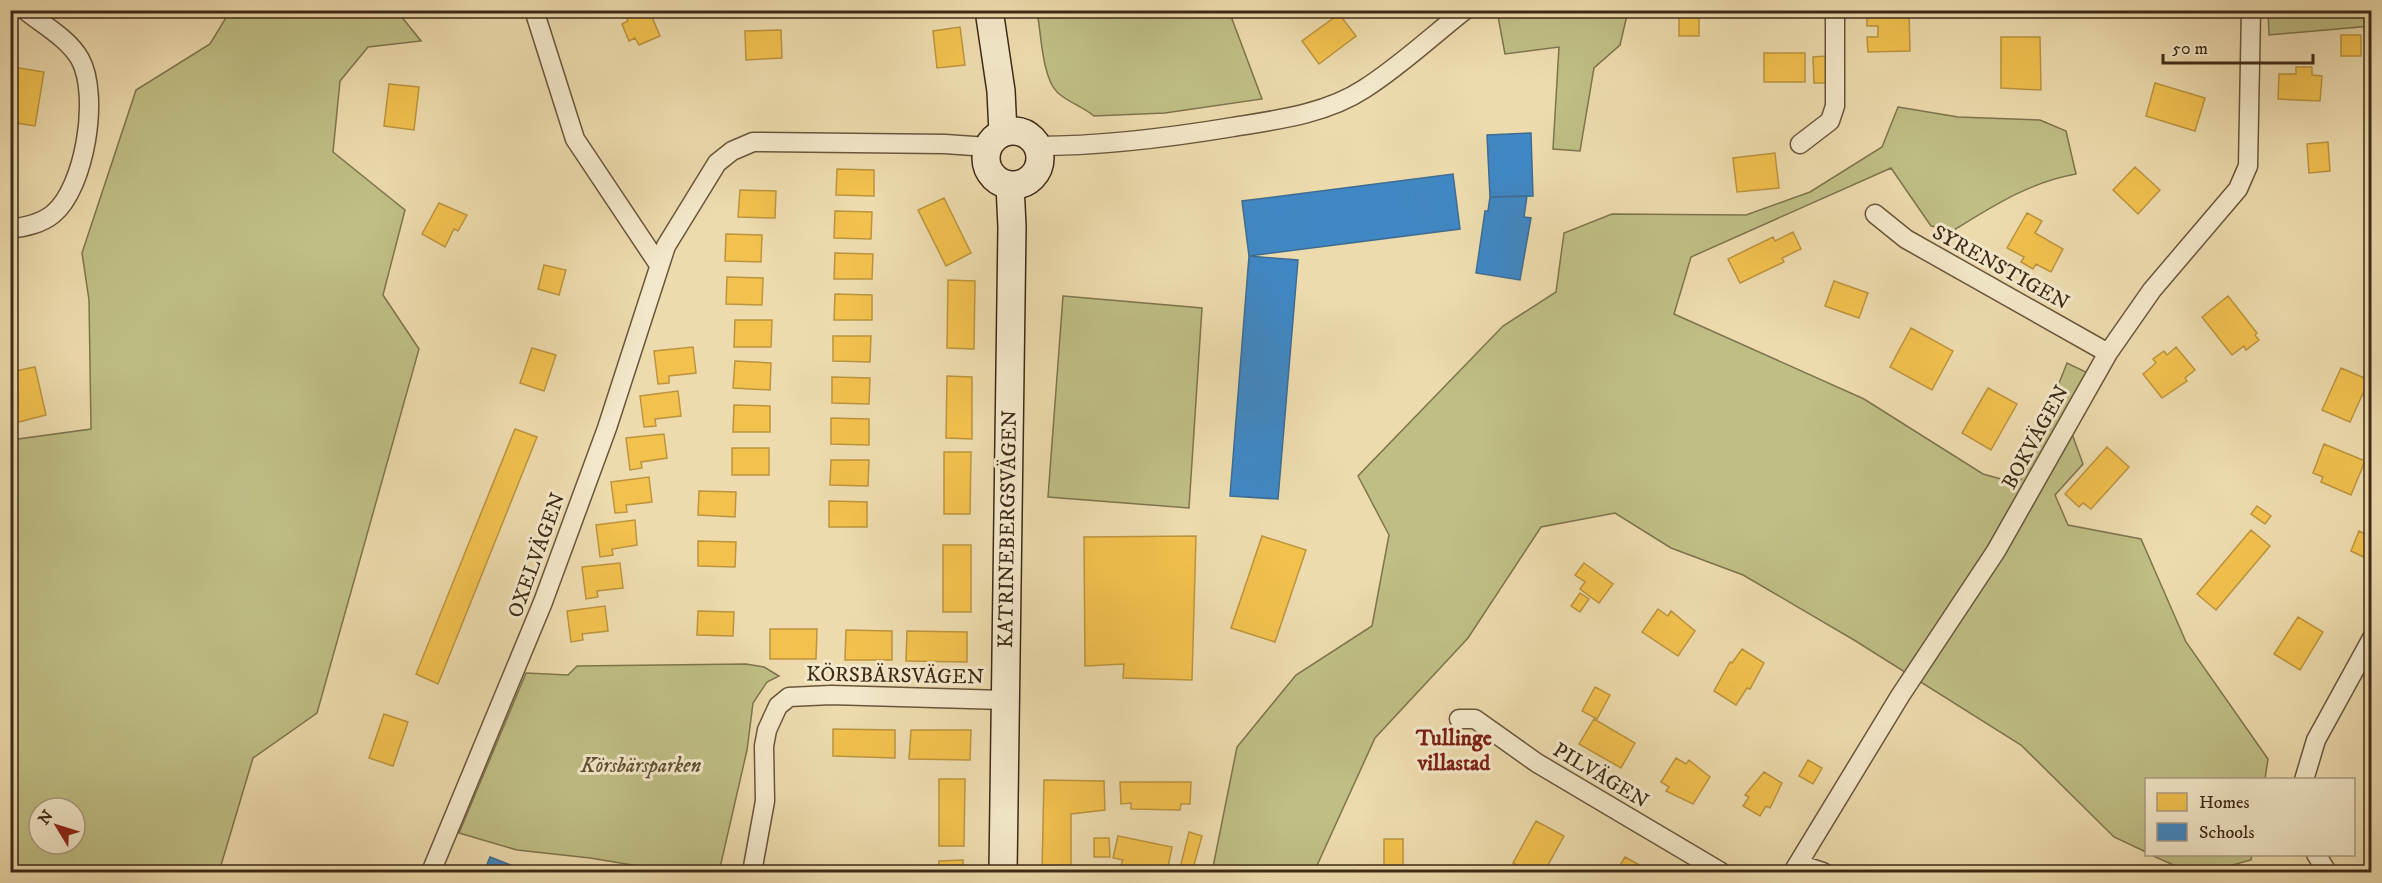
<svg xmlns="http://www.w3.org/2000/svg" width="2382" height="883" viewBox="0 0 2382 883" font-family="'IM FELL DW Pica',serif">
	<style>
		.green { fill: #bfbe85; stroke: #7e744e; stroke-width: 1.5; fill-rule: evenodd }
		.homes { fill: #f2c14e; stroke: #bc943e; stroke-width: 1.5 }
		.schools { fill: #3f88c5; stroke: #3e6c91; stroke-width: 1.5 }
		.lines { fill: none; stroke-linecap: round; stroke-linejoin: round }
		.street-casing { stroke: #69563c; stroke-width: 21 }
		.secondary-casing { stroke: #3d2a17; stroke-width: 30 }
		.street { stroke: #f3e8ca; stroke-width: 18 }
		.secondary { stroke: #f3e8ca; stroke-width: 27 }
		.labels { text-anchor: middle; stroke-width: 6; stroke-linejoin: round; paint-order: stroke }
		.street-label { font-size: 21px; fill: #3d2a17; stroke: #f3e8ca }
		.park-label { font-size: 21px; font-style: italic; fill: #5e4f32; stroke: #f3e8ca }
		.neighbourhood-label { font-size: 22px; font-weight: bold; fill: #7a1f14; stroke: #f3e8ca }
	</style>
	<rect width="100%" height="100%" fill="#eddbad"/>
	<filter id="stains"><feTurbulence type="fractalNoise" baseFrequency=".00333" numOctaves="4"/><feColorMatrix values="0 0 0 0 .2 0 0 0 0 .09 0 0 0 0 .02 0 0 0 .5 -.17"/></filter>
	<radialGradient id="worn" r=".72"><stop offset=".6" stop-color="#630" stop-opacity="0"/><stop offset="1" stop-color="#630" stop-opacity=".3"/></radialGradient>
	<path class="green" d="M230,11h167l24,30 -53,6 -28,34 -7,71 72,58 -22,85 36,54 -102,364 -64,45 -34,114h-208v-432l80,-11 -2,-129 -7,-47 54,-163 74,-46zM39,808h36v36h-36z
		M1037,11h192l33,88 -97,14 -71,3c-11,-9 -26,-14 -36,-23 -16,-14 -17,-61 -21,-82z
		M1497,11h131l-8,34 -26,23 -14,83 -27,-2 6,-102 -54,7z
		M2268,11h103v15l-102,9z
		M1898,107l60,10 82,3 26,11 10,43c-46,8 -83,32 -122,56l-23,-4 -40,-58 -200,89 -17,57 190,85 119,75 36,10 48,-121 23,11 -23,46 16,44 -28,31 13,30 73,14 45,103 82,117 -3,20 -119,1v72l-32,-15 -93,-92 -167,-105 -111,-65 -72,-27 -56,-35 -74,14 -73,111 -93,100 -61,134h-102l25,-125 59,-72 76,-49 17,-91 -31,-59 145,-150 53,-34 8,-59 48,-19 134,1 64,-23 72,-45z
		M1063,296l139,12 -13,200 -141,-11z
		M746,664l18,3 15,9 -12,6 -14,21 -6,47 -28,122h-44l-85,-14 -73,-8 -58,-17 67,-160 42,2 9,-9z
		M2151,855h101l-1,5 -44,12h-18z"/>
	<path class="homes" d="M630,10h19l11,26 -21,9 -4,-7 -6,3 -7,-17 6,-3 -4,-8z
		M1679,10h20v26h-20z
		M1867,10h42l1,41 -42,1 -1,-15h11v-11h-11z
		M1339,14l17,22 -37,28 -17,-23z
		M960,27l5,38 -28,3 -4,-37z
		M781,30l1,28 -36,2 -1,-29z
		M2341,35h20v21h-20z
		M2001,37h39l1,53 -40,-2z
		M1764,53h41v29h-41z
		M1827,56l1,27h-14l-1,-26z
		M13,67l31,5 -9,54 -25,-4v-46z
		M2296,67h16v8l10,1 -2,25 -42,-2 1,-25h17z
		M2155,83l50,15 -10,33 -49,-15z
		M389,84l30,3 -5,43 -30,-4z
		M2328,142l2,29 -21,2 -2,-29z
		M1775,153l4,35 -42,4 -4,-34z
		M2135,167l25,23 -22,24 -25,-24z
		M837,169l37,1v26l-38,-1z
		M740,190l36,1 -1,27 -37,-1z
		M944,198l27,55 -25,13 -28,-56z
		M439,203l28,12 -9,16 -4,-2 -9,18 -23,-13z
		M835,211l37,1 -1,27 -37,-1z
		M2027,213l15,8 -7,12 28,16 -12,23 -15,-8 -3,5 -12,-7 3,-5 -17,-9z
		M1793,232l8,17 -19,9 2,4 -44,21 -12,-24 45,-22 2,4z
		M726,234l36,1 -1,27 -36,-1z
		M835,253l38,1 -1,25h-38z
		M544,265l22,5 -7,25 -21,-6z
		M727,277l36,1 -1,27 -36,-1z
		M948,280l27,1 -1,68 -27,-1z
		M1834,281l34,12 -9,25 -34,-12z
		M835,294l37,1v25h-38z
		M2228,296l29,37 -2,2 4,5 -13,10 -2,-4 -12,9 -30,-38z
		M735,320h37l-1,27h-37z
		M1911,328l42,23 -21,39 -42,-23z
		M833,336h38l-1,26 -37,-1z
		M693,347l3,26 -27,3v7l-11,1 -4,-33z
		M2176,347l19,23 -10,8 2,3 -25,17 -19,-24 13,-11 -3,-4 11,-8 3,4z
		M532,348l24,7 -12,36 -24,-8z
		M735,361l36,2 -1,27 -37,-2z
		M35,367l11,48 -31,8 -5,-25v-26z
		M2341,368l28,12 -19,42 -28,-12z
		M947,376l25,1v62l-26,-1z
		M832,377l38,1 -1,26 -37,-1z
		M1988,388l29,16 -26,46 -29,-17z
		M678,391l3,25 -26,3 1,7 -12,1 -4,-31z
		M734,405l36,1v26h-37z
		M831,418l38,1v26l-38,-1z
		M515,429l22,8 -99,247 -22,-10z
		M664,434l3,24 -26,4 1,6 -12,2 -4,-32z
		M2324,444l41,17 -14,34 -30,-13 2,-5 -10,-4z
		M2107,447l22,20 -38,42 -8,-6 -4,4 -14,-13z
		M732,448h37v27h-37z
		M944,452h27l-1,62h-26z
		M831,460h38l-1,26 -38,-1z
		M649,477l3,25 -26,3 1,7 -12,1 -4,-31z
		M699,491l37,1 -1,25 -37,-2z
		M829,501l38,1v25h-38z
		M2257,506l14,10 -6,8 -14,-10z
		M635,520l2,25 -25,4 1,6 -13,2 -4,-32z
		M2251,530l19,16 -54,64 -19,-16z
		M2359,531l13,6 -2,23 -19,-9z
		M1196,536l-4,144 -69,-2 1,-14 -39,2 -1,-129z
		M1262,536l44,14 -31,92 -44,-14z
		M698,541l38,1 -1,25 -37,-1z
		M943,545h28v67h-28z
		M620,563l3,25 -26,3 1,6 -12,2 -4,-32z
		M1584,563l29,21 -14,19 -19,-14 5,-7 -10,-7z
		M1580,593l9,6 -9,13 -9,-6z
		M605,606l3,25 -26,3 1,6 -12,2 -4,-31z
		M1658,609l10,7 3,-5 24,20 -17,25 -36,-24z
		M698,611l36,1 -1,24 -36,-1z
		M2298,617l25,15 -23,38 -26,-16z
		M770,629h47l-1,30h-46z
		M846,630l46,1v29h-47z
		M907,631l60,1v30l-61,-1z
		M1742,649l22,14 -14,26 -3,-1 -11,17 -22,-14 16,-29 2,1z
		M1595,687l15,8 -13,24 -15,-8z
		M384,714l24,8 -15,44 -24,-8z
		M1594,719l41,24 -14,25 -42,-24z
		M833,729l62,1v28l-62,-2z
		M911,730h60l-1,30 -61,-1z
		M1676,758l10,6 3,-4 21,17 -17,27 -27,-13 3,-4 -8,-5z
		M1808,760l14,8 -9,16 -14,-8z
		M1764,772l18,11 -12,25 -4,-2 -6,10 -17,-10 6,-9 -4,-2z
		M939,779h26l-1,67h-25z
		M1044,780l60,1 1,29 -34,4v58h-29z
		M1120,782h71l-1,22h-9l-1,6 -49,-1v-6l-10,1z
		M1536,821l28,15 -20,36h-13l-18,-9z
		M1189,832l13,4 -10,36h-13z
		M1118,836l54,11 -5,25 -46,-7 2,-5 -10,-2z
		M1094,838h15l1,19h-16z
		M1384,839h19v33h-29v-6h10z
		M1625,857l27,15h-36z
		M963,860v12h-25l1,-11z
		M1358,865l14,5v2h-16z"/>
	<path class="schools" d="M1531,133l2,63 -43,1 -3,-62z
		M1453,174l7,55 -211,27 -7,-55z
		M1527,196l-3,21 7,1 -11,62 -44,-7 9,-62h3l2,-14z
		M1249,256l49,4 -20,239 -48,-3z
		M490,857l38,15h-44z"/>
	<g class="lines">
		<defs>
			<path id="street" d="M534,10l41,129 84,126
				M1800,144l30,-23 5,-15v-96
				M1037,146c66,0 130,-8 196,-19 43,-7 93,-13 131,-38 35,-22 68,-53 101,-79
				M1875,214l31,25 202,114
				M10,229c15,-2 31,-5 43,-15 32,-26 47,-119 27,-155 -12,-21 -37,-34 -55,-49
				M1459,719h16l62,44 184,109
				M2304,780l12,-40 56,-102
				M2316,854l11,18
				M1798,864l25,8
				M431,872l112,-270 64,-174 59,-182 51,-83 15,-12 21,-9 192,2 43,3
				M752,872l13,-71 -1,-55 3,-16 11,-24 11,-9 42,-2 173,5
				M1793,872l107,-176 96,-145 112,-198 44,-63 86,-101 10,-23 3,-156"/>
			<path id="secondary" d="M989,10l12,81 2,42
				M986 158a27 27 0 1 1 54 0a27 27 0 1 1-54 0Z
				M1003,872l9,-645 -2,-42"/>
		</defs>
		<use href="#street" class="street-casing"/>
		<use href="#secondary" class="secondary-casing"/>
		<use href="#street" class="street"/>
		<use href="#secondary" class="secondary"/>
	</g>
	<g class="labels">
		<g class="street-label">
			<text transform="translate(2001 267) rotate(29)" y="7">SYRENSTIGEN</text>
			<text transform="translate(2035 437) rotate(-61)" y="7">BOKVÄGEN</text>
			<text transform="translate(1007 529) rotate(-89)" y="7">KATRINEBERGSVÄGEN</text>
			<text transform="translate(536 555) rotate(-70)" y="7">OXELVÄGEN</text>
			<text transform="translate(895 675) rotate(1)" y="7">KÖRSBÄRSVÄGEN</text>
			<text transform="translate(1601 775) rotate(31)" y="7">PILVÄGEN</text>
		</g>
		<g class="park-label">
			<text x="641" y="772">Körsbärsparken</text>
		</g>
		<g class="neighbourhood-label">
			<text x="1454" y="745">Tullinge<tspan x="1454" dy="25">villastad</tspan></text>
		</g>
	</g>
	<rect width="2382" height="883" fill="none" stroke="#eddbad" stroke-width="36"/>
	<rect x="12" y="12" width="2358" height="859" fill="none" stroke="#3d2a17" stroke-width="3"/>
	<rect x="18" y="18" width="2346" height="847" fill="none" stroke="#3d2a17" stroke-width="1.5"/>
	<rect x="2145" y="778" width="210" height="78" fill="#f3e8ca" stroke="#aa9c82" stroke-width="1.5"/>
	<rect x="2157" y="793" width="30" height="18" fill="#f2c14e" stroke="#aa9c82" stroke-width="1.5"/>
	<text x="2199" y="808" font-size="18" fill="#3d2a17">Homes</text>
	<rect x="2157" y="823" width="30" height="18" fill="#3f88c5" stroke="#aa9c82" stroke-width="1.5"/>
	<text x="2199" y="838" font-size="18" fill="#3d2a17">Schools</text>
	<g transform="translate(57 826) rotate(308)"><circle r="28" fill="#f3e8ca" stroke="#aa9c82" stroke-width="1.5"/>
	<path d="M0-4.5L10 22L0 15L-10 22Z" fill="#8f2418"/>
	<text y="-9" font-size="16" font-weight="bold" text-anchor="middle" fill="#3d2a17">N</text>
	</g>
	<path d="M2163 54v9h150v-9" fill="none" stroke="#3d2a17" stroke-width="3"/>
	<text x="2172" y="54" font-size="18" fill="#3d2a17" stroke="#f3e8ca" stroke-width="4.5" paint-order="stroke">50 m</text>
	<rect width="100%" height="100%" filter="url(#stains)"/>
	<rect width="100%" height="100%" fill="url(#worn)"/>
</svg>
